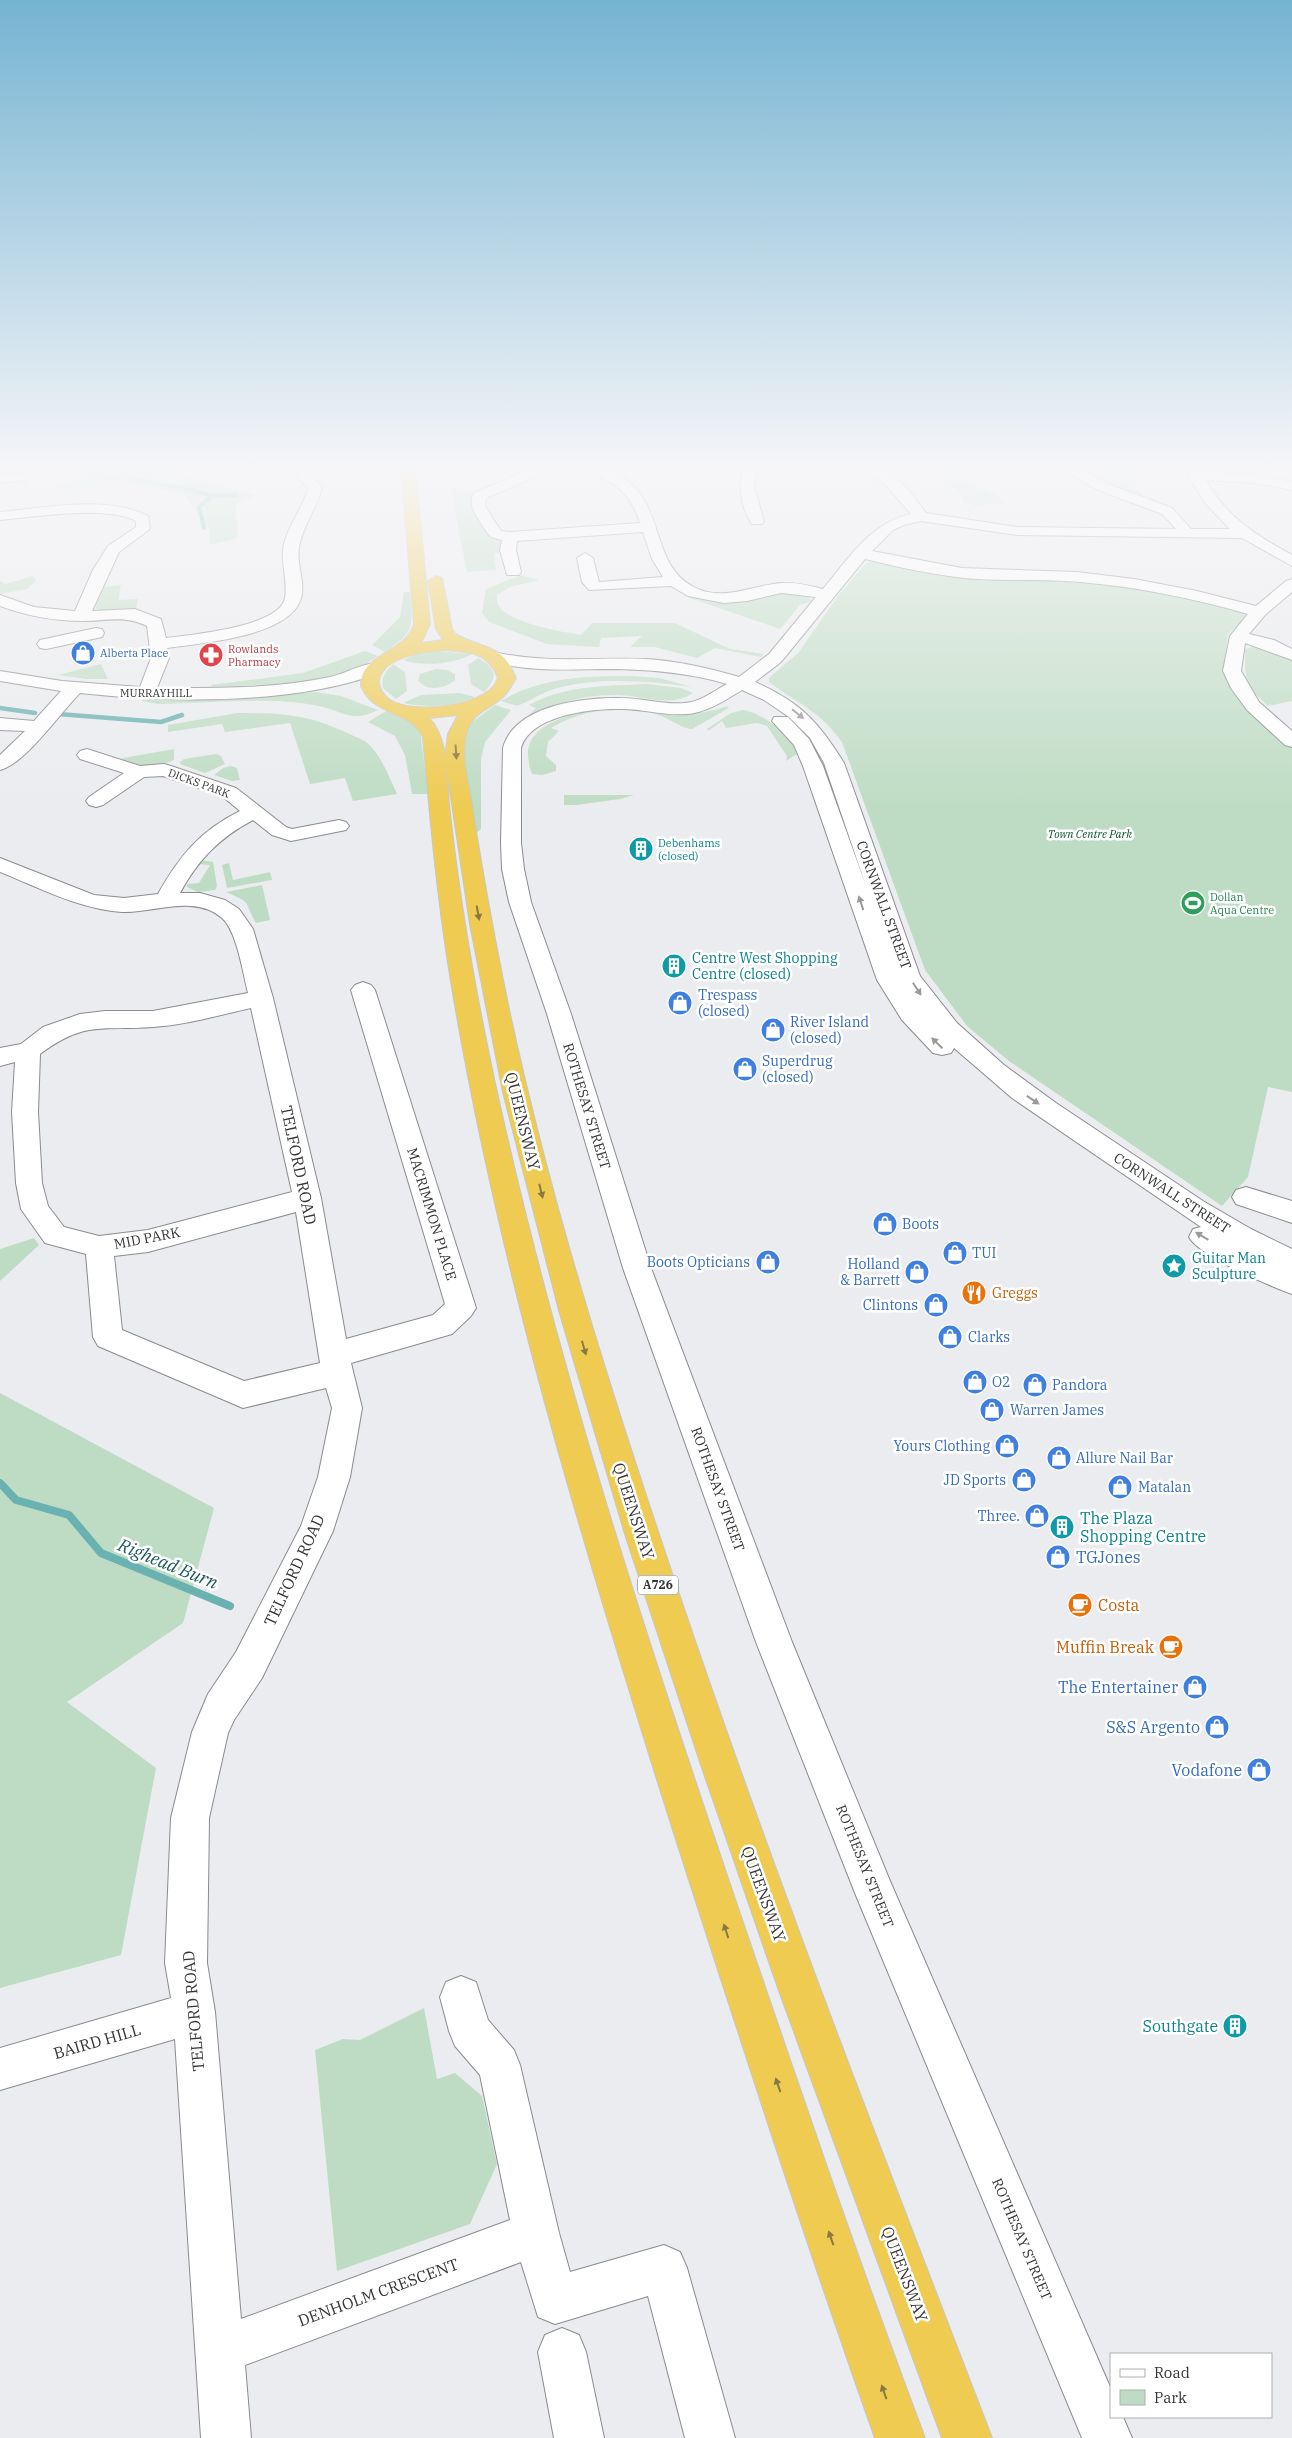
<svg xmlns="http://www.w3.org/2000/svg" width="1292" height="2438" viewBox="0 0 1292 2438" font-family="'IBM Plex Serif',serif">
	<style>
		.green { fill: #bedcc3 }
		.lines { fill: none; stroke-linecap: round; stroke-linejoin: round }
		.stream-far2 { stroke: #6ab1b1; stroke-width: 4 }
		.stream-far1 { stroke: #6ab1b1; stroke-width: 4.5 }
		.stream { stroke: #6ab1b1; stroke-width: 8 }
		.minor-casing { stroke: #8a8b8e; stroke-width: 2 }
		.highway-casing { stroke: #c6c7c7; stroke-width: 2 }
		.minor { fill: #fff; fill-rule: evenodd }
		.highway { fill: #efcb52; fill-rule: evenodd }
		.oneway { fill: #9a9a9b }
		.oneway2 { fill: #897943 }
		.labels { text-anchor: middle; stroke-width: 5; stroke-linejoin: round; paint-order: stroke }
		.far-health-label { font-size: 11px; fill: #be3a42; stroke: #fff; text-anchor: start }
		.far-shop-label { font-size: 11px; fill: #366cbe; stroke: #fff; text-anchor: start }
		.far-street-label { font-size: 11px; fill: #353637; stroke: #fff }
		.far-park-label { font-size: 11px; font-style: italic; fill: #0a5325; stroke: #fff }
		.far-culture-label { font-size: 11px; fill: #0d838f; stroke: #fff; text-anchor: start }
		.far-leisure-label { font-size: 11px; fill: #27864d; stroke: #fff; text-anchor: start }
		.shield { fill: #fff; stroke: #727273; stroke-width: 1 }
		.shield-label { font-size: 12px; font-weight: bold; fill: #353637 }
		.street-label { font-size: 14px; fill: #353637; stroke: #fff }
		.culture-label { font-size: 14px; fill: #0d838f; stroke: #fff; text-anchor: start }
		.shop-label { font-size: 14px; fill: #366cbe; stroke: #fff; text-anchor: start }
		.food-label { font-size: 14px; fill: #c56008; stroke: #fff; text-anchor: start }
		.near-street-label { font-size: 16px; fill: #353637; stroke: #fff }
		.near-culture-label { font-size: 16px; fill: #0d838f; stroke: #fff; text-anchor: start }
		.near-shop-label { font-size: 16px; fill: #366cbe; stroke: #fff; text-anchor: end }
		.near-food-label { font-size: 16px; fill: #c56008; stroke: #fff; text-anchor: start }
		.near-water-label { font-size: 18px; font-style: italic; fill: #1c595a; stroke: #fff }
	</style>
	<rect width="100%" height="100%" fill="#ebecef"/>
	<path class="green" d="M67,466h83l106,29 -20,10 2,33 -28,7 -1,-16 -25,-35 -58,-10 -71,5 19,-12z
		M922,466h64l11,4 -32,10 36,17 -3,2 8,4 -31,3 -12,-5 -2,-8z
		M1070,466h64l5,2 -1,16 -6,4 41,20 -6,2 -69,-29z
		M454,488l21,7 31,45 -1,12 -11,1 2,17 -29,2 -16,-82z
		M881,561l212,19 71,10 76,19 5,7 -3,6 -14,12 -3,27 67,84v347l-24,-5 -20,90 -26,29 -213,-145 -42,-35 -42,-56 -83,-228c-23,-32 -44,-38 -73,-60v-4l30,-26 38,-55 29,-34z
		M521,575l18,5 -29,7 -13,8c0,3 0,9 2,11 10,17 63,26 82,29l11,-12h83l55,26 34,5 -3,3 -46,-9 -18,10 -42,-11h-25l12,-11 -41,2 -2,9 -52,-3 -58,-22 -7,-9 4,-24z
		M33,576l3,5 -9,8 -27,5v-13l5,3z
		M122,585l-2,2 -1,13 19,-1 -2,10 -31,3 -10,-4 9,-21z
		M404,592h6c3,35 5,39 -25,60l-13,-7 28,-28z
		M781,592l22,2 10,7 -13,4 -20,24 -96,-33 21,3z
		M1253,647h12l27,12v42l-24,5c-24,-22 -23,-26 -23,-57z
		M365,651l13,5 -28,18 -12,4 -62,6 -64,3 -1,-2 92,-12z
		M439,651l33,3c-17,10 -49,13 -69,6l12,-5z
		M478,658c18,10 21,18 6,34l-13,-8 -3,-19z
		M101,664l7,15h-21l-29,-4z
		M393,664l12,8 2,19 -11,8 -13,-11c-2,-11 2,-16 10,-24z
		M436,669l11,1 8,4v6c-10,9 -29,12 -37,0l2,-6z
		M631,676l28,2 33,9c-42,-6 -103,-11 -143,4 -11,4 -21,11 -32,15l-16,-5c40,-24 86,-25 130,-25z
		M647,684l34,4 12,5c-21,15 -50,3 -74,2 -39,-1 -74,10 -104,34l21,-21 -7,-3c36,-20 78,-19 118,-21z
		M316,692l25,4 37,14c-26,13 -33,2 -59,-4 -45,-10 -114,-3 -161,-2l-16,-3 3,-3h69z
		M460,693l15,4c-24,10 -47,11 -72,6l18,-8z
		M495,705l16,5 -26,32 -4,17v70l-5,4 -3,-1 -10,-91 8,-18z
		M617,706c38,5 73,14 110,0l2,2 -37,21c-9,0 -22,-10 -31,-13 -36,-13 -78,-7 -110,12l8,3 -11,11 -2,14 10,9v6l-14,4 -10,-1c-3,-7 -3,-12 -4,-19 -1,-37 62,-45 89,-49z
		M743,710c18,2 50,26 54,44l-11,7 1,-5 -20,-30 -10,-3 -31,5 -4,-7 -14,10 -1,-2 24,-16z
		M386,711l28,13 6,5 8,65h-16l-7,-39 -10,-19 -27,-14z
		M237,713c42,0 69,1 108,19 6,3 15,6 21,10 15,12 23,35 31,52l-44,7 -8,-23 -35,6 -20,-61 -65,9 -3,-8 -54,8v-7z
		M174,749v11c-17,8 -34,7 -51,1v-3z
		M216,754l5,2 4,8 -20,9 -25,-9v-2l4,-3z
		M231,766l6,2 3,12 -8,1 -18,-6 9,-7z
		M564,795h70l-14,4 -44,6h-12z
		M201,860l12,2 4,24 -2,4 -17,2 -11,-5v-3l12,-1 11,-18 -12,-1z
		M229,863l4,17 37,-8 2,8 -45,8 -5,-23z
		M262,885l8,35 -14,3c-13,-22 -2,-19 -30,-31z
		M34,1238l5,7 -39,36v-32z
		M0,1393l214,115 -31,115 -116,79 89,66 -35,187 -121,33z
		M424,2008l13,71 18,-6 27,23 15,68 -27,60 -133,47 -22,-221 28,-11 17,1z"/>
	<g class="lines">
		<path class="stream-far2" d="M87,466l1,4 14,6 16,1
			M128,478l64,12 20,6 -13,11 5,21
			M212,496l24,-1"/>
		<path class="stream-far1" d="M0,708l35,5
			M58,714l103,8 21,-7"/>
		<path class="stream" d="M0,1483l16,17 53,15 32,38 129,53"/>
		<defs>
			<path id="minor" d="M287,466h14l21,21c-5,22 -20,39 -23,61 -3,17 8,38 1,53 -14,36 -99,42 -133,47l2,10 -12,30c57,0 117,1 173,-11 16,-3 37,-17 52,-13l3,4 -3,4c-84,33 -213,31 -302,21 -20,20 -55,71 -80,77v-15l25,-24 -25,-1v-12l34,3 27,-30 -61,-10v-10l62,10 78,6 11,-29 -4,-32c-23,-11 -40,-5 -64,-5 -29,0 -56,-5 -83,-15v-11l34,12 41,4 18,-41 15,-24 28,-19v-6c-31,-16 -101,-4 -136,-1v-8c45,-4 107,-17 148,4l2,13 -31,23 -27,59 43,-2 26,10 5,19c24,-3 114,-11 119,-40 3,-18 -5,-36 -1,-54 5,-20 19,-36 24,-56z
				M538,466h18l-2,3 -68,29 -1,8 16,25 9,1 130,-9c-11,-35 -29,-43 -63,-54l-2,-3c15,-1 27,1 41,8 50,23 33,89 76,112 30,17 59,-1 90,-3 14,-1 28,3 41,6 25,-30 48,-67 88,-75l-27,-31 -27,-14 -2,-3c7,0 15,-2 21,0 21,7 37,30 50,47l91,14 159,2 -14,-15 -64,-24 -38,-21 -2,-3h17l33,18 64,24 19,21h39l-25,-26 -22,-37h14l4,5 54,4 37,7v8l-37,-7 -49,-3c19,36 51,56 86,75v11l-50,-28 -225,-3 -96,-14 -17,4 -11,5 -21,21 90,17 115,4 57,7 63,12 59,15 30,-25 6,-2v13l-27,23 -16,19 25,6 18,9v11l-47,-17 -4,28 18,31 33,29v16l-7,-2 -38,-35 -16,-22 -8,-17 7,-35 18,-22c-55,-16 -111,-27 -168,-32 -34,-3 -69,-1 -103,-3 -38,-3 -76,-11 -112,-20l-84,103 -26,20c45,20 63,39 89,81l76,213 37,47 47,42 52,38 147,98 48,28 41,20v45c-22,-8 -93,-38 -103,-57l4,-8 8,-2 -189,-129 -58,-50 -3,5 -9,2 -9,-2 -31,-33 -25,-40 -74,-214 -9,-21 -22,-24 2,-4h14l21,22 14,27 44,123 -43,-126 -14,-25 -21,-21 -25,-17 -22,-10c-16,10 -36,23 -55,24 -22,2 -44,-5 -65,-5 -29,-1 -92,6 -101,39v95l3,26 7,33 40,112 80,254 141,374 98,239 221,508v28h12l9,21h-50l-227,-545 -99,-251 -133,-374 -76,-254 -38,-112 -7,-33 -1,-26 2,-95c11,-43 81,-51 118,-50 21,0 44,7 64,5 15,-1 29,-12 42,-19 -36,-11 -73,-14 -110,-15 -45,0 -85,4 -129,-8l-3,-4 3,-4 6,-1c51,12 100,5 152,7 32,2 63,9 93,18l30,-23 47,-57 -35,-4 -34,8 -23,2 -36,-7 -17,-10 -82,4 -7,-8 -5,-24 8,-5 8,5 6,24 64,-5 -11,-18 -9,-27 -126,9 -1,9 5,22 -2,3h-12l-7,-25 2,-10 -11,-3 -3,-3c-7,-12 -22,-27 -14,-41z
				M744,466h14l-4,21 10,34 -2,3h-10c-12,-17 -14,-39 -8,-58z
				M23,473l5,1 2,3 -2,3 -28,3v-8z
				M96,628l6,1 2,4 -2,4 -56,12 -6,-1 -3,-4 3,-4z
				M87,749l53,17 24,-2 7,2 65,22 50,39 6,2 47,-9 7,2 3,4 -3,4 -55,11 -19,-6 -19,-15c-34,18 -55,40 -73,73h20l25,7 14,9 14,20 20,69 48,200 25,141 87,-24 12,-11 -94,-314 4,-5 8,-3 8,3 4,5 101,318 -5,8 -19,18 -101,29 11,45 -12,69 -17,54 -71,147 -28,42 -6,13 -19,85 -2,145 8,49 26,307 269,-99 -30,-145 -25,-29 -6,-15 -9,-34 6,-15 15,-6 15,6 12,38 26,30 6,15 39,168 11,39 94,-27 16,7 7,16 48,170h-50l-37,-142 -93,28 -17,-7 -17,-55 -276,103 6,73h-50l-26,-399 -175,51v-42l171,-50 -6,-35 6,-145 21,-86 16,-38 28,-42 65,-126 17,-49 14,-69 -6,-20 -83,20 -145,-62 -5,-9 -7,-83 -41,-11 -24,-34 -5,-26 -4,-71 3,-50 -15,4v-18l21,-4 22,-17 37,-13 25,-3h48l95,-18c-5,-19 -11,-62 -26,-75 -28,-24 -67,-5 -100,-6 -43,-3 -82,-24 -122,-40v-14l94,37 30,3 34,-4c22,-39 42,-63 82,-83l-18,-15 -59,-20 -19,1 -41,28 -7,2 -7,-2 -3,-4 3,-4 35,-24 -44,-14 -3,-4 3,-4zM251,1008l41,184 -144,38 -49,6 -35,-9 -16,-21 -6,-23 -4,-71 2,-58c46,-34 61,-23 113,-27 33,-2 66,-12 98,-19zM296,1212l24,151 -76,18 -122,-51 -8,-74 34,-4z
				M1246,1187l46,14v22l-56,-19 -4,-7 4,-7z
				M562,2328l17,7 7,17 18,86h-50l-16,-86 7,-17z"/>
			<path id="highway" d="M401,466h14l15,158 -9,19 22,-3 -7,-11 -8,-48 8,-5 6,2 10,51 3,5c30,16 47,9 61,44 -1,2 -9,15 -10,16 -17,18 -37,16 -41,47 -3,22 4,44 7,65 10,65 22,130 35,194 42,199 104,393 169,585 97,288 207,570 316,853h-50l-164,-450 -78,-226 -75,-228 -65,-220 -57,-222 -33,-168 -25,-167 3,-23 10,-19 -29,3c20,20 17,58 20,86 12,113 33,226 59,337 59,255 141,505 225,752 62,182 124,365 192,545h-50c-72,-203 -138,-409 -204,-614 -88,-279 -174,-560 -221,-849 -13,-79 -20,-159 -27,-238 -14,-28 -49,-20 -62,-51 -2,-32 45,-33 53,-62zM444,650c26,2 44,2 54,28 -2,3 -3,8 -6,10 -19,19 -80,26 -102,12 -6,-4 -12,-13 -11,-19 3,-25 46,-29 65,-31z"/>
		</defs>
		<use href="#minor" class="minor-casing"/>
		<use href="#highway" class="highway-casing"/>
		<use href="#minor" class="minor"/>
		<use href="#highway" class="highway"/>
	</g>
	<defs><path id="oneway-solid" d="M-6-.8H1V-3.2L6.5 0L1 3.2V.8H-6Z" transform="scale(1.25)"/></defs>
	<g class="oneway">
		<use href="#oneway-solid" transform="translate(798 714) rotate(38)"/>
		<use href="#oneway-solid" transform="translate(861 903) rotate(-108)"/>
		<use href="#oneway-solid" transform="translate(917 989) rotate(57)"/>
		<use href="#oneway-solid" transform="translate(937 1043) rotate(-136)"/>
		<use href="#oneway-solid" transform="translate(1033 1100) rotate(34)"/>
		<use href="#oneway-solid" transform="translate(1202 1236) rotate(-149)"/>
	</g>
	<g class="oneway2">
		<use href="#oneway-solid" transform="translate(456 752) rotate(86)"/>
		<use href="#oneway-solid" transform="translate(478 913) rotate(80)"/>
		<use href="#oneway-solid" transform="translate(541 1191) rotate(76)"/>
		<use href="#oneway-solid" transform="translate(584 1348) rotate(74)"/>
		<use href="#oneway-solid" transform="translate(726 1931) rotate(-108)"/>
		<use href="#oneway-solid" transform="translate(778 2085) rotate(-109)"/>
		<use href="#oneway-solid" transform="translate(831 2238) rotate(-109)"/>
		<use href="#oneway-solid" transform="translate(884 2392) rotate(-109)"/>
	</g>
	<linearGradient id="sky" x2="0" y2="1"><stop stop-color="#75b3d2"/><stop offset="0.58" stop-color="#f6f6f8"/><stop offset="1" stop-color="#f6f6f8" stop-opacity="0"/></linearGradient>
	<rect width="1292" height="807" fill="url(#sky)"/>
	<defs>
		<symbol id="shop-disc" viewBox="-11 -11 22 22"><circle r="9.5" fill="#3f7fe0" stroke="#fff"/><path d="M-5-2.5h2.3a2.7 3.5 0 0 1 5.4 0H5L5.5 6h-11ZM-1.5-2.5h3a1.5 2.3 0 0 0-3 0Z" fill="#fff"/></symbol>
		<symbol id="pharmacy-disc" viewBox="-11 -11 22 22"><circle r="9.5" fill="#e0444e" stroke="#fff"/><path d="M-2-6h4v4h4v4h-4v4h-4v-4h-4v-4h4Z" fill="#fff"/></symbol>
		<symbol id="building-disc" viewBox="-11 -11 22 22"><circle r="9.5" fill="#0f9aa8" stroke="#fff"/><path d="M-4-6H4V6H1V3H-1V6H-4ZM-2.5-4.3h1.7v1.8h-1.7ZM.8-4.3h1.7v1.8H.8ZM-2.5-1h1.7V.8h-1.7ZM.8-1h1.7V.8H.8Z" fill="#fff"/></symbol>
		<symbol id="stadium-disc" viewBox="-11 -11 22 22"><circle r="9.5" fill="#2e9e5b" stroke="#fff"/><path d="M0-5a6.5 5 0 1 0 0 10a6.5 5 0 1 0 0-10ZM-3.5-1.8h7v3.6h-7Z" fill="#fff"/></symbol>
		<symbol id="sight-disc" viewBox="-11 -11 22 22"><circle r="9.5" fill="#0f9aa8" stroke="#fff"/><path d="M0-6L1.8-2.2L6-1.7L2.9 1.2L3.7 5.4L0 3.3L-3.7 5.4L-2.9 1.2L-6-1.7L-1.8-2.2Z" fill="#fff"/></symbol>
		<symbol id="restaurant-disc" viewBox="-11 -11 22 22"><circle r="9.5" fill="#e8710a" stroke="#fff"/><path d="M-5-6h1v4h1v-4h1v4h1v-4h1v5L-1.5 .5V6h-2V.5L-5-1ZM5-6V6H3V1.5H1.5Q1.5-4 5-6Z" fill="#fff"/></symbol>
		<symbol id="cafe-disc" viewBox="-11 -11 22 22"><circle r="9.5" fill="#e8710a" stroke="#fff"/><path d="M-5.5-4.5H6V0H3Q3 3.5 0 3.5H-2.5Q-5.5 3.5-5.5 0ZM3-3.2v2h1.7v-2ZM-6 4.5H4V6H-6Z" fill="#fff"/></symbol>
	</defs>
	<g fill-rule="evenodd">
		<use href="#shop-disc" x="69" y="639" width="28" height="28"/>
		<use href="#pharmacy-disc" x="197" y="641" width="28" height="28"/>
		<use href="#building-disc" x="627" y="835" width="28" height="28"/>
		<use href="#stadium-disc" x="1179" y="889" width="28" height="28"/>
		<use href="#building-disc" x="660" y="952" width="28" height="28"/>
		<use href="#shop-disc" x="666" y="989" width="28" height="28"/>
		<use href="#shop-disc" x="759" y="1016" width="28" height="28"/>
		<use href="#shop-disc" x="731" y="1055" width="28" height="28"/>
		<use href="#shop-disc" x="871" y="1210" width="28" height="28"/>
		<use href="#shop-disc" x="941" y="1239" width="28" height="28"/>
		<use href="#shop-disc" x="754" y="1248" width="28" height="28"/>
		<use href="#sight-disc" x="1160" y="1252" width="28" height="28"/>
		<use href="#shop-disc" x="903" y="1258" width="28" height="28"/>
		<use href="#restaurant-disc" x="960" y="1279" width="28" height="28"/>
		<use href="#shop-disc" x="922" y="1291" width="28" height="28"/>
		<use href="#shop-disc" x="936" y="1323" width="28" height="28"/>
		<use href="#shop-disc" x="961" y="1368" width="28" height="28"/>
		<use href="#shop-disc" x="1021" y="1371" width="28" height="28"/>
		<use href="#shop-disc" x="978" y="1396" width="28" height="28"/>
		<use href="#shop-disc" x="993" y="1432" width="28" height="28"/>
		<use href="#shop-disc" x="1045" y="1444" width="28" height="28"/>
		<use href="#shop-disc" x="1010" y="1466" width="28" height="28"/>
		<use href="#shop-disc" x="1106" y="1473" width="28" height="28"/>
		<use href="#shop-disc" x="1023" y="1502" width="28" height="28"/>
		<use href="#building-disc" x="1048" y="1513" width="28" height="28"/>
		<use href="#shop-disc" x="1044" y="1543" width="28" height="28"/>
		<use href="#cafe-disc" x="1066" y="1591" width="28" height="28"/>
		<use href="#cafe-disc" x="1157" y="1633" width="28" height="28"/>
		<use href="#shop-disc" x="1181" y="1673" width="28" height="28"/>
		<use href="#shop-disc" x="1203" y="1713" width="28" height="28"/>
		<use href="#shop-disc" x="1245" y="1756" width="28" height="28"/>
		<use href="#building-disc" x="1221" y="2012" width="28" height="28"/>
	</g>
	<g class="labels">
		<g class="far-health-label">
			<text x="228" y="653">Rowlands<tspan x="228" dy="13">Pharmacy</tspan></text>
		</g>
		<g class="far-shop-label">
			<text x="100" y="657">Alberta Place</text>
		</g>
		<g class="far-street-label">
			<text x="156" y="697">MURRAYHILL</text>
			<text transform="translate(199 783) rotate(20)" y="4">DICKS PARK</text>
		</g>
		<g class="far-park-label">
			<text x="1090" y="838">Town Centre Park</text>
		</g>
		<g class="far-culture-label">
			<text x="658" y="847">Debenhams<tspan x="658" dy="13">(closed)</tspan></text>
		</g>
		<g class="far-leisure-label">
			<text x="1210" y="901">Dollan<tspan x="1210" dy="13">Aqua Centre</tspan></text>
		</g>
		<rect class="shield" x="638" y="1575.5" width="40" height="19" rx="4"/>
		<g class="shield-label">
			<text x="658" y="1589">A726</text>
		</g>
		<g class="street-label">
			<text transform="translate(884 905) rotate(70)" y="5">CORNWALL STREET</text>
			<text transform="translate(587 1106) rotate(73)" y="5">ROTHESAY STREET</text>
			<text transform="translate(1172 1193) rotate(33)" y="5">CORNWALL STREET</text>
			<text transform="translate(432 1214) rotate(73)" y="5">MACRIMMON PLACE</text>
			<text transform="translate(147 1238) rotate(-11)" y="5">MID PARK</text>
			<text transform="translate(718 1489) rotate(70)" y="5">ROTHESAY STREET</text>
			<text transform="translate(865 1866) rotate(68)" y="5">ROTHESAY STREET</text>
			<text transform="translate(1022 2239) rotate(67)" y="5">ROTHESAY STREET</text>
		</g>
		<g class="culture-label">
			<text x="692" y="963">Centre West Shopping<tspan x="692" dy="16">Centre (closed)</tspan></text>
			<text x="1192" y="1263">Guitar Man<tspan x="1192" dy="16">Sculpture</tspan></text>
		</g>
		<g class="shop-label">
			<text x="698" y="1000">Trespass<tspan x="698" dy="16">(closed)</tspan></text>
			<text x="790" y="1027">River Island<tspan x="790" dy="16">(closed)</tspan></text>
			<text x="762" y="1066">Superdrug<tspan x="762" dy="16">(closed)</tspan></text>
			<text x="902" y="1229">Boots</text>
			<text x="972" y="1258">TUI</text>
			<text x="750" y="1267" text-anchor="end">Boots Opticians</text>
			<text x="900" y="1269" text-anchor="end">Holland<tspan x="900" dy="16">&amp; Barrett</tspan></text>
			<text x="918" y="1310" text-anchor="end">Clintons</text>
			<text x="968" y="1342">Clarks</text>
			<text x="992" y="1387">O2</text>
			<text x="1052" y="1390">Pandora</text>
			<text x="1010" y="1415">Warren James</text>
			<text x="990" y="1451" text-anchor="end">Yours Clothing</text>
			<text x="1076" y="1463">Allure Nail Bar</text>
			<text x="1006" y="1485" text-anchor="end">JD Sports</text>
			<text x="1138" y="1492">Matalan</text>
			<text x="1020" y="1521" text-anchor="end">Three.</text>
		</g>
		<g class="food-label">
			<text x="992" y="1298">Greggs</text>
		</g>
		<g class="near-street-label">
			<text transform="translate(523 1121) rotate(76)" y="6">QUEENSWAY</text>
			<text transform="translate(299 1165) rotate(78)" y="6">TELFORD ROAD</text>
			<text transform="translate(634 1511) rotate(72)" y="6">QUEENSWAY</text>
			<text transform="translate(294 1570) rotate(-65)" y="6">TELFORD ROAD</text>
			<text transform="translate(764 1894) rotate(70)" y="6">QUEENSWAY</text>
			<text transform="translate(193 2011) rotate(-95)" y="6">TELFORD ROAD</text>
			<text transform="translate(97 2041) rotate(-16)" y="6">BAIRD HILL</text>
			<text transform="translate(905 2274) rotate(69)" y="6">QUEENSWAY</text>
			<text transform="translate(378 2292) rotate(-20)" y="6">DENHOLM CRESCENT</text>
		</g>
		<g class="near-culture-label">
			<text x="1080" y="1524">The Plaza<tspan x="1080" dy="18">Shopping Centre</tspan></text>
			<text x="1218" y="2032" text-anchor="end">Southgate</text>
		</g>
		<g class="near-shop-label">
			<text x="1076" y="1563" text-anchor="start">TGJones</text>
			<text x="1178" y="1693">The Entertainer</text>
			<text x="1200" y="1733">S&amp;S Argento</text>
			<text x="1242" y="1776">Vodafone</text>
		</g>
		<g class="near-food-label">
			<text x="1098" y="1611">Costa</text>
			<text x="1154" y="1653" text-anchor="end">Muffin Break</text>
		</g>
		<g class="near-water-label">
			<text transform="translate(168 1564) rotate(22)" y="6">Righead Burn</text>
		</g>
	</g>
	<rect x="1110" y="2353" width="162" height="65" fill="#ffffff" stroke="#aeafaf"/>
	<rect x="1120" y="2369" width="25" height="8" fill="#ffffff" stroke="#aeafaf"/>
	<text x="1154" y="2378" font-size="15" fill="#353637">Road</text>
	<rect x="1120" y="2390" width="25" height="15" fill="#bedcc3" stroke="#aeafaf"/>
	<text x="1154" y="2403" font-size="15" fill="#353637">Park</text>
</svg>
